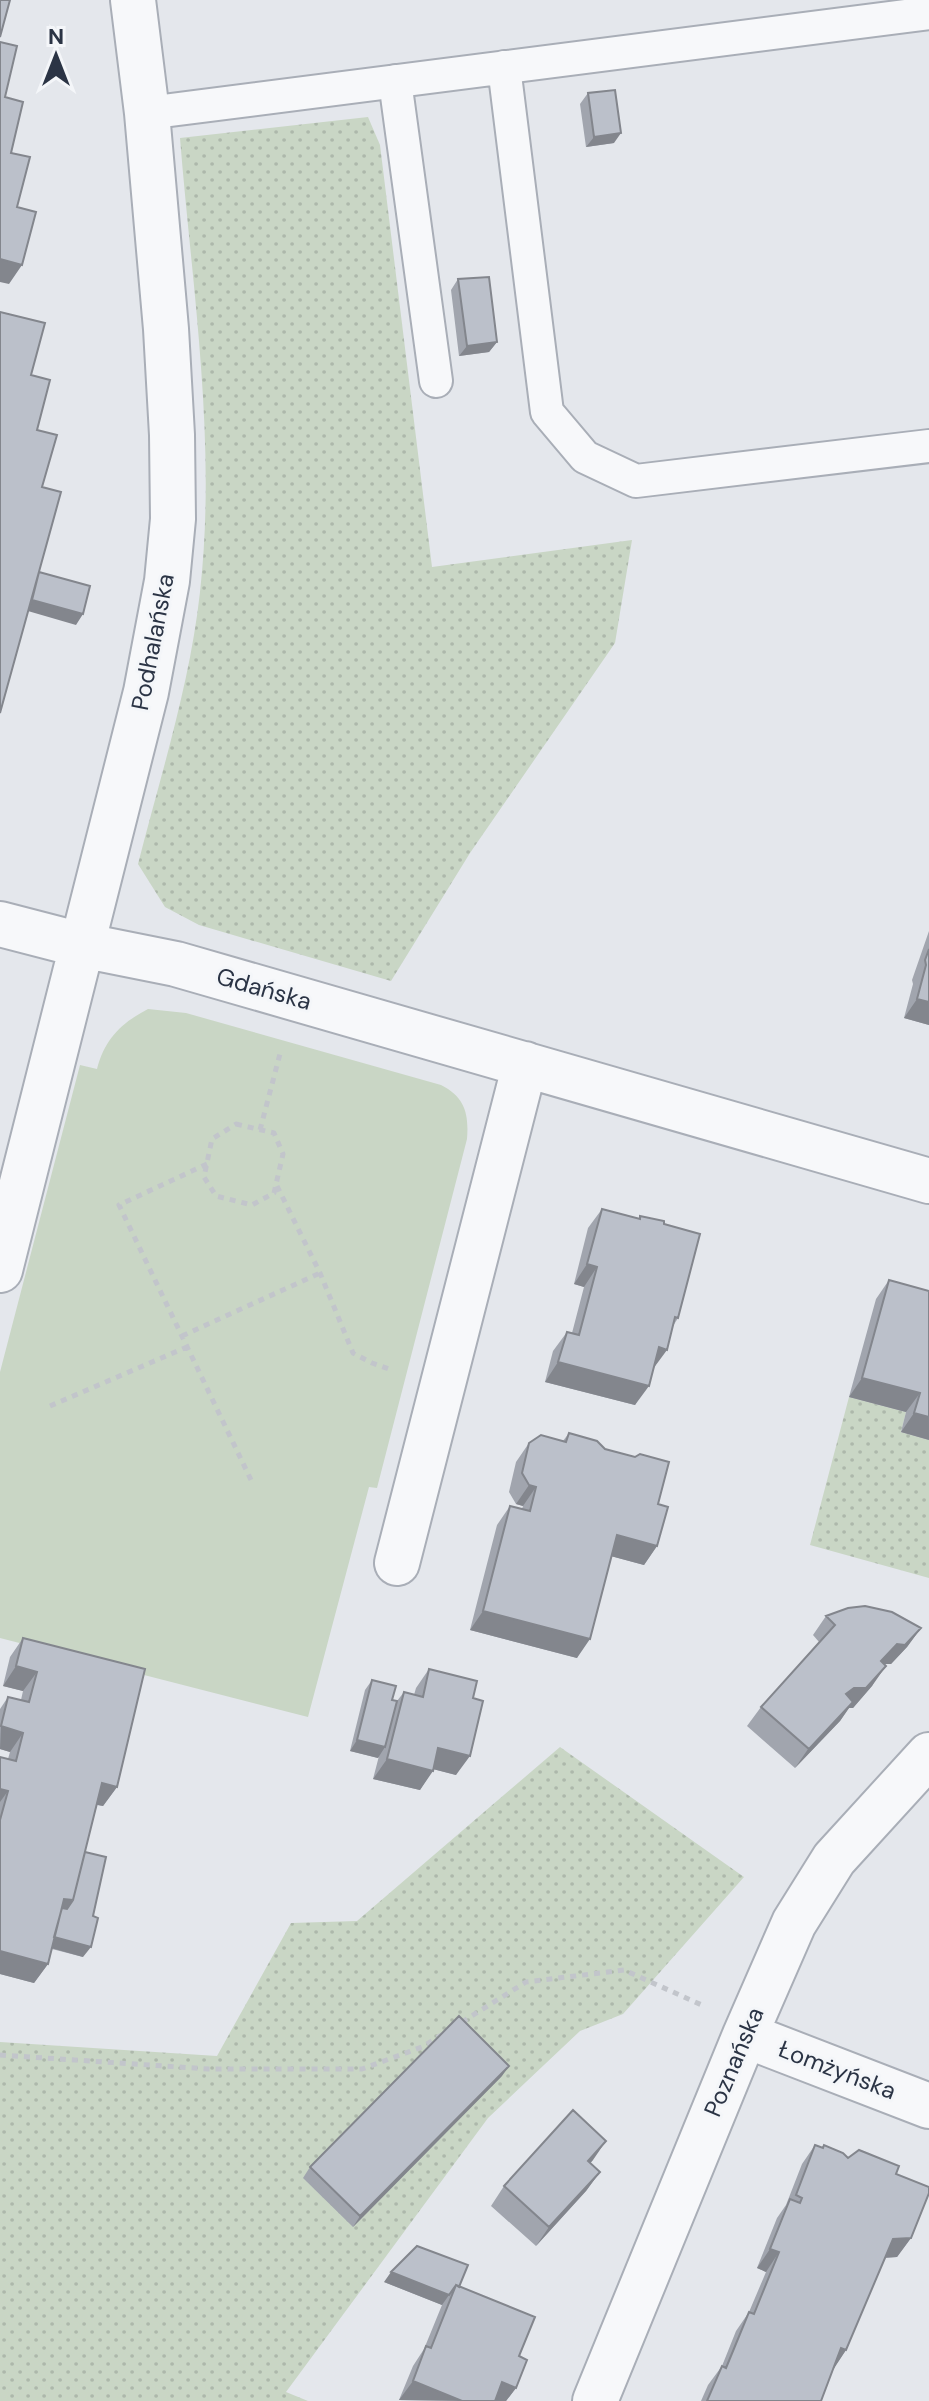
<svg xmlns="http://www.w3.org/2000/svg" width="929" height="2401" viewBox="0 0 929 2401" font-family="'DM Sans',sans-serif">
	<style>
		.grass { fill: url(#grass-dots) }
		.park { fill: #c9d6c5 }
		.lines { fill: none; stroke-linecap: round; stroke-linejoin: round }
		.service-casing { stroke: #a9aeb7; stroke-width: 36 }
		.minor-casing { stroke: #a9aeb7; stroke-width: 48 }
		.path { stroke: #c2c5cb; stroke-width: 5; stroke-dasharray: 6 6; stroke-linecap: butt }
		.service { stroke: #f7f8fa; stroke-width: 32 }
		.minor { stroke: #f7f8fa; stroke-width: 44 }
		.wall { fill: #a1a5ae }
		.shaded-wall { fill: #83868d }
		.building { fill: #bbc0ca; stroke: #83868d; stroke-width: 2 }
		.labels { text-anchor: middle; stroke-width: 6; stroke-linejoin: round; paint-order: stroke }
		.street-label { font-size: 24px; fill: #2b3445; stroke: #f4f6f9 }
	</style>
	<defs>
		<pattern id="grass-dots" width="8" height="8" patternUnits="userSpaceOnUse" patternTransform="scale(2)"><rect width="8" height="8" fill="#c9d6c5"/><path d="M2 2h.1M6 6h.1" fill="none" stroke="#adb8ab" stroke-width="1.8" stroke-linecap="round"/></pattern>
	</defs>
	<rect width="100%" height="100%" fill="#e4e7ec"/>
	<path class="grass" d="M368,117l12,28 52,422 200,-27 -17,103 -145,210 -79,128 -192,-56 -34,-18 -27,-43c23,-90 52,-180 62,-272 17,-151 -8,-304 -20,-454z
		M849,1397l57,15 -5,20 28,8v138l-119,-33z
		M560,1747l184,130 -121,137 -43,17 -92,87 -202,274 22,9h-308v-359l217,14 74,-133 66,-2z"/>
	<path class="park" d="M148,1009l38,4 255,72c24,12 28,29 26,54l-90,349 -8,-1 -61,230 -308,-79v-266l80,-307 17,4c8,-30 24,-46 51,-60z"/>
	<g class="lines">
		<defs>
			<path id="service" d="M504,67l43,345 38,45 51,24 293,-35
				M395,81l41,300
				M147,113l782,-100"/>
			<path id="minor" d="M0,924l81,21 95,19 753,217
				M0,1270l146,-578 21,-111 6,-62 -1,-84 -6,-106 -19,-216 -14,-113
				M397,1563l128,-499
				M745,2035l184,71
				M595,2401l150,-366 49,-112 40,-64 95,-104"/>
		</defs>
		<use href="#service" class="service-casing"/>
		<use href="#minor" class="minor-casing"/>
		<path class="path" d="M236,1124l38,9 9,21 -9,39 -22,12 -36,-9 -12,-19 8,-38z
			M260,1130l21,-80
			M207,1164l-88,41 133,277
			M277,1186l43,87 33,80 19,10 20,7
			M182,1336l138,-63
			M50,1406l137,-59
			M462,2022l64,-40 98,-12 80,36
			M0,2055l209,14h153l60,-22 21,-13"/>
		<use href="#service" class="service"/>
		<use href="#minor" class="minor"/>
	</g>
	<path class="wall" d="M588,93l26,50 -28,4 -6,-43z
		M458,279l39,63 -8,10 -30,4 -8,-66z
		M929,931v94l-25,-7 9,-34 -1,-4z
		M602,1209l36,10 2,-3 24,8 14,94 -5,8 -38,79 -90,-23 8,-31 14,-19 5,1 12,-46 -10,-3 14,-56z
		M889,1280l40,11v149l-28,-8 5,-20 -57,-15 27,-98z
		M569,1433l89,71 -1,42 -13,19 -33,-9 -34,102 -107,-28 27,-105 13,-19 12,3 1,-3 -7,-2 -7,-12 7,-30 13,-19 34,-2z
		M826,1616l95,12 -14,19 -16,17h-7l-12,22 -19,22h-4l-9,13 -45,47 -48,-42 14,-19 58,-65 -6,-7z
		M23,1638l94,149 -14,19 -6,-1 -12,47 -2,105 -31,-8 -4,15 -14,19 -34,-9v-217l8,2 2,-7 -10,-3v-40l8,-12 13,3 2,-9 -20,-5 7,-29z
		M429,1669l44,29 -17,77 -23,-6 -13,21 -47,-11 6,-23 -1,2 -28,-7 15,-61 7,-10 20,20 5,1 7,-9 10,3 2,-7z
		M502,2076l-149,151 -50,-49 7,-11z
		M815,2145l33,13 48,16 15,64 -14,19 -12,1 -39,92 -13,19 -12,32h-120l7,-16 14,-19 14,-35 13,-19 17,-40 -9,-4 20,-50 9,-13 16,-41z
		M593,2160l-3,3 10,9 -14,19 -50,55 -45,-40 13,-20z
		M384,2282l75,5 60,69 -3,32 -10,13 -107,-1 14,-34 11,-17 18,-44z"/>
	<path class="shaded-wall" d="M621,133l-7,10 -28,4 8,-10z
		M0,259l22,6 -13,19 -9,-2z
		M497,342l-8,10 -30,4 8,-10z
		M28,599l55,15 -7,11 -55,-16z
		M917,999l12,3v23l-25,-7z
		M587,1264l10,3 -13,20 -10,-3z
		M659,1347l8,3 -14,19z
		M558,1362l91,24 -14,19 -90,-23z
		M862,1378l58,15 -14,19 -57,-15z
		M914,1413l15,4v23l-28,-8z
		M529,1485l7,2 -13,19 -7,-2z
		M617,1535l40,11 -13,19 -41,-11z
		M483,1611l107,28 -13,19 -107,-28z
		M921,1628l-14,19 -16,17h-7l-3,-3 16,-17z
		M16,1666l21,6 -14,19 -20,-5z
		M886,1666l-14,20 -19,22h-4l-9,13 -45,47 51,-74z
		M1,1726l22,7 -13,19 -10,-3z
		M357,1740l28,7 -7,11 -28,-7z
		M438,1748l32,8 -14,19 -31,-8z
		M387,1759l46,12 -13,19 -47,-11z
		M102,1783l15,4 -14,19 -14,-3z
		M0,1789l8,2 -8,11z
		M64,1899l9,1 -13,20z
		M51,1936l40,11 -8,10 -39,-11z
		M0,1951l48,13 -14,19 -34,-9z
		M509,2066l-7,10 -149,151 7,-11z
		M606,2141l-13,19 -19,21 14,-20z
		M600,2172l-14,19 -50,55 13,-19z
		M911,2238l-14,19 -18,1 14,-19z
		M770,2249l9,3 -13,20 -9,-4z
		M391,2272l58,23 -7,10 -58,-23z
		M841,2348l5,2 -13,20z
		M413,2381l49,20 -63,-1z
		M502,2382l14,6 -10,13h-17z"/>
	<path class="building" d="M0,0h10l-10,37z
		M0,42l17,4 -12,51 18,5 -12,51 19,4 -13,50 19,5 -14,53 -22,-6z
		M615,90l6,43 -27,4 -6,-44z
		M489,277l8,65 -30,4 -9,-67z
		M0,312l45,11 -14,52 19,5 -13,50 20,5 -15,52 19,5 -61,221z
		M39,572l51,14 -7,28 -51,-14z
		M929,949v53l-12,-3 9,-34 -1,-5z
		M602,1209l38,10v-3l24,5v3l36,10 -22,84 -3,-1 -8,33 -8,-3 -10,39 -91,-24 9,-30 12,3 18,-68 -10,-3z
		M889,1280l40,11v126l-15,-4 6,-20 -58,-15z
		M569,1433l28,8 8,8 30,8 5,-3 29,8 -11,42 10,3 -11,39 -40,-11 -27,104 -107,-28 27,-105 20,5 6,-24 -7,-2 -7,-12 7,-30 12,-8 25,7z
		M865,1606l27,6 29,16 -16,17 -8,-1 -16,17 5,5 -20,22h-12l-8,6 7,8 -44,47 -48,-42 74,-82 -9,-9 22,-8z
		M23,1638l122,31 -28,118 -15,-4 -29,117 -9,-1 -16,65 -48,-13v-131l8,-29 -8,-2v-32l16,4 7,-28 -22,-7 7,-29 21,5 8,-30 -21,-6z
		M429,1669l48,12 -4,17 10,3 -13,55 -32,-8 -5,23 -46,-12 17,-67 19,5z
		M372,1680l24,6 -4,14 5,1 -12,46 -28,-7z
		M85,1852l21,5 -13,59 5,2 -7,29 -37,-10 8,-29 5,1 6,-9z
		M459,2016l50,50 -149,150 -50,-49z
		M573,2110l33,31 -18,20 12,11 -51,55 -45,-41z
		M815,2145l8,3 1,-3 19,8 5,5 11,-8 40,16 -3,8 33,13v6l-18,45 -18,1 -47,111 -5,-2 -20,53h-114l15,-35 4,2 23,-56 5,2 25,-62 -9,-3 20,-50 10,4 2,-5 -6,-3z
		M417,2246l51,19 -9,22 -3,-2 -7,10 -58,-23z
		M456,2285l79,32 -16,39 8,4 -11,28 -14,-6 -7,19h-33l-49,-20 13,-35 5,2z"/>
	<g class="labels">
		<g class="street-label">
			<text transform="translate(153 642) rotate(-79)" y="8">Podhalańska</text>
			<text transform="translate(264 989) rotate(16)" y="8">Gdańska</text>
			<text transform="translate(734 2062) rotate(-67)" y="8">Poznańska</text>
			<text transform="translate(837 2070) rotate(21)" y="8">Łomżyńska</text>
		</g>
	</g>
	<g transform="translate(56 56)" stroke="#f4f6f9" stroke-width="6" paint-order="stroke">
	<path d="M0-6L14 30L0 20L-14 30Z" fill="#2b3445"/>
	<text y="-12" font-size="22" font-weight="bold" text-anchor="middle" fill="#2b3445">N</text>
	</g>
</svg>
